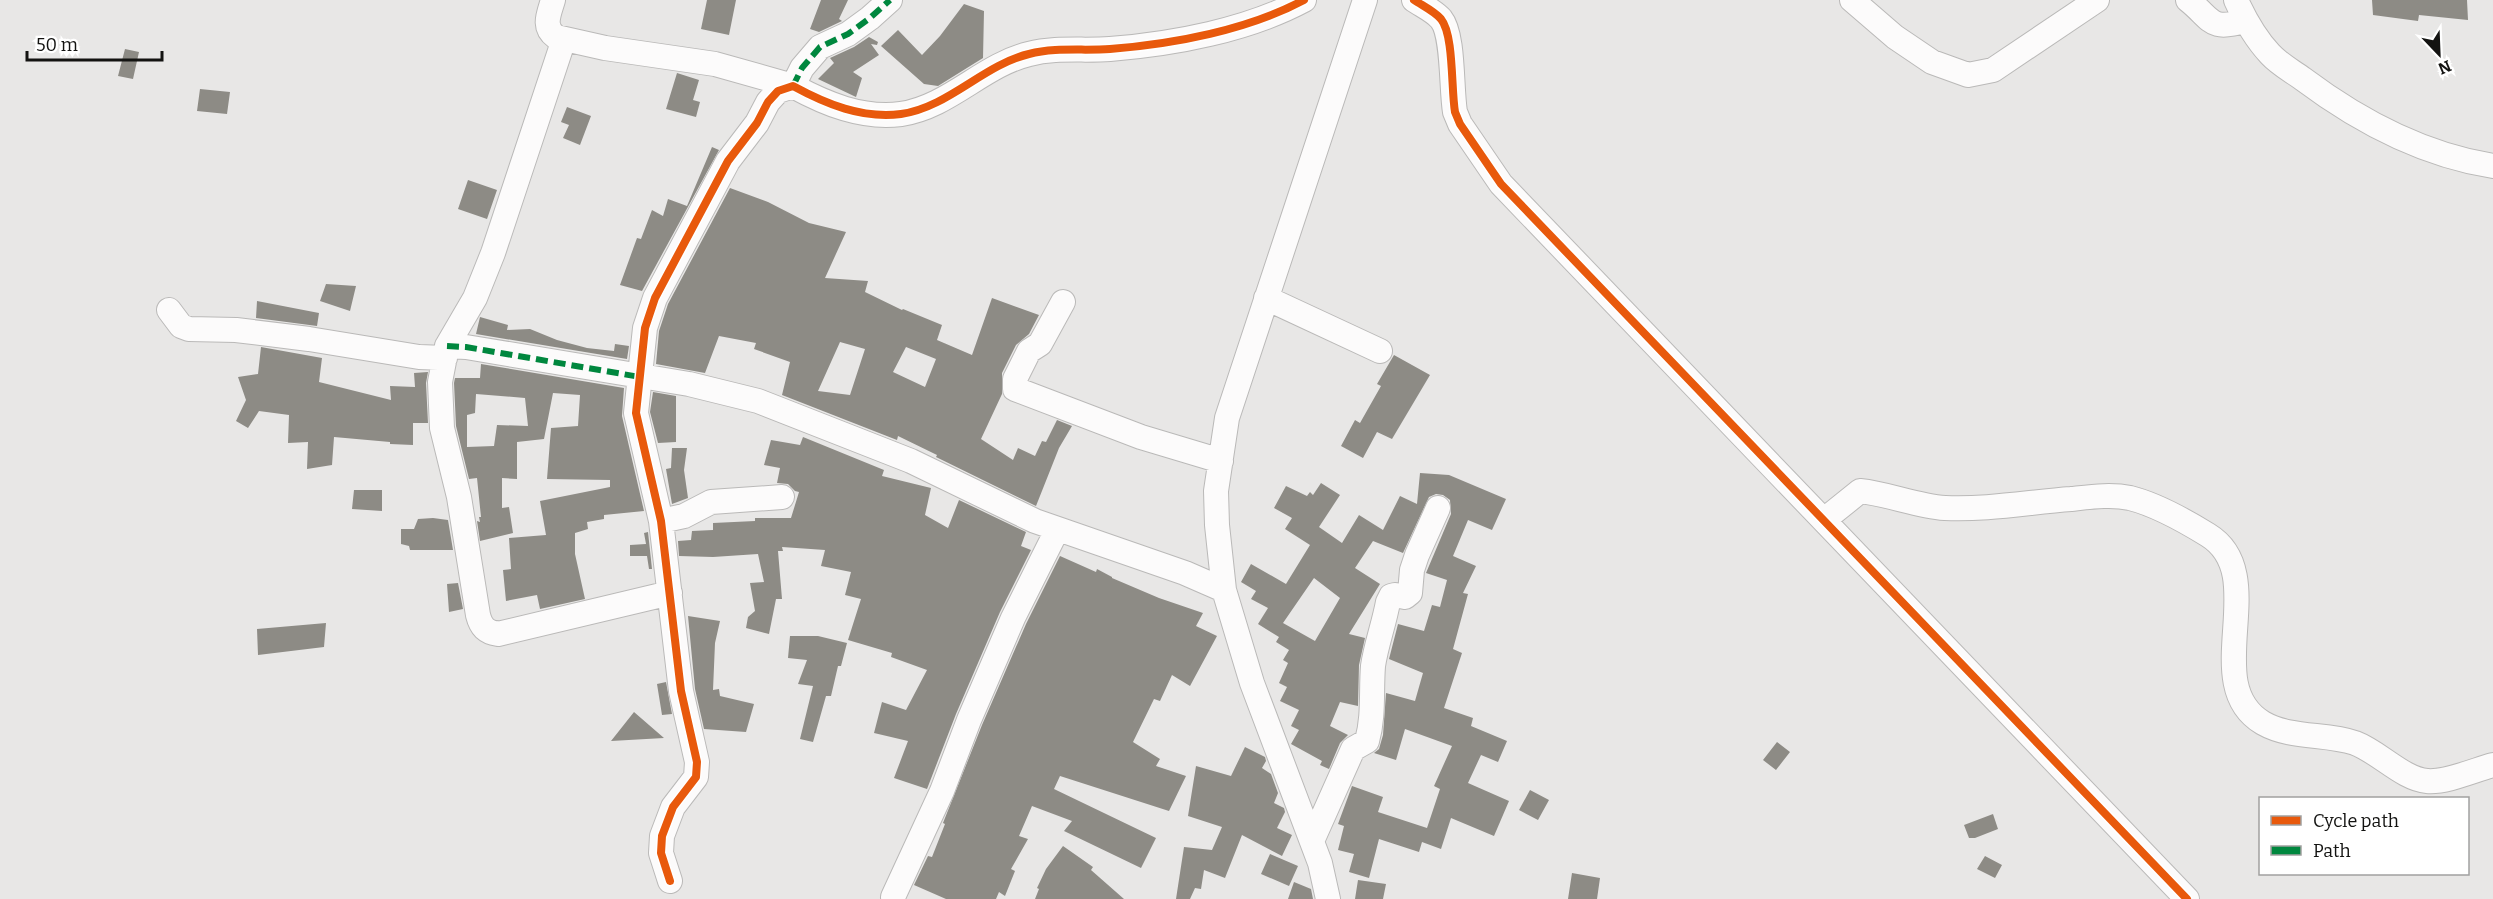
<svg xmlns="http://www.w3.org/2000/svg" width="2493" height="899" viewBox="0 0 2493 899" font-family="Bitter,serif">
	<style>
		.building { fill: #8d8b85; fill-rule: evenodd }
		.lines { fill: none; stroke-linecap: round; stroke-linejoin: round }
		.minor-casing { stroke: #bab9b8; stroke-width: 26 }
		.minor { stroke: #fcfbfb; stroke-width: 24 }
		.quiet { stroke: #00873e; stroke-width: 6; stroke-dasharray: 12 6; stroke-linecap: butt }
		.cycleway-casing { stroke: #fff; stroke-width: 11 }
		.cycleway { stroke: #e8590c; stroke-width: 8 }
	</style>
	<rect width="100%" height="100%" fill="#e8e7e6"/>
	<path class="building" d="M707,0h29l-7,35 -28,-6z
		M821,0h27l-9,19 3,2 -23,11 -9,-3z
		M2372,0h95l1,20 -49,-5 -1,6 -45,-6z
		M964,4l20,7 -1,47 -45,28 -14,-2 -43,-38 17,-16 24,25 18,-19z
		M869,37l9,5 -1,3 -6,-1 8,11 -26,17 9,6 -6,19 -38,-18 16,-16 -4,-5 24,-11z
		M125,49l14,3 -6,27 -15,-3z
		M677,73l22,7 -6,20 7,2 -4,15 -30,-8z
		M200,89l30,3 -3,22 -30,-3z
		M567,107l24,9 -11,29 -17,-7 6,-13 -8,-3z
		M712,147l7,3 -77,141 -22,-6 17,-47 4,1 11,-29 11,6 5,-17 19,7z
		M468,180l29,10 -10,29 -29,-10z
		M730,188l38,14 41,21 37,9 -21,46 43,3 -3,11 37,18 1,-1 39,16 -5,15 35,15 20,-57 47,17 -10,19 -13,11 -14,28v21l-21,45 32,21 5,-12 17,8 7,-15 4,1 11,-22 15,6 -13,22 -23,58 -100,-49 1,-2 -39,-19 -1,4 -115,-45 8,-33 -36,-13 2,-6 -37,-7 -14,37 -49,-9 3,-33 9,-27zM840,342l25,7 -15,46 -32,-4zM906,347l30,12 -11,28 -32,-15z
		M326,284l30,2 -6,25 -30,-10z
		M257,301l62,12 -2,13 -61,-8z
		M480,317l28,8 -1,5 23,-1 27,11 30,8 27,3 1,-7 14,2 -2,13 -151,-25z
		M261,347l61,11 -3,24 72,18 -1,-14 25,1 -1,-14 14,-1 -2,11 2,40h-15v22l-23,-1v-2l-56,-5 -2,28 -25,4 1,-27 -20,1 1,-28 -30,-4 -11,17 -12,-7 10,-21 -8,-23 20,-3z
		M1394,355l36,20 -38,64 -15,-7 -14,26 -22,-12 14,-26 5,3 21,-37 -4,-2z
		M481,364l143,24 -2,28 22,95 -40,4v4l-17,3 1,7 -13,4v21l10,45 -45,10 -3,-14 -31,6 -3,-31 8,-1 -2,-31 37,-3 -6,-34 70,-14v-7l-63,-1 4,-51 27,-2 2,-31 -27,-2 -9,46 -27,3v37l-15,-1v30l7,-1 4,26 -33,8 -3,-20 3,1 -1,-5h2l-4,-39 -8,1 -13,-53 -2,-43 1,-5h25zM476,394l49,4 3,28 -31,-1 -3,21 -27,1v-32l8,-2z
		M653,392l23,4v46l-18,1 -8,-31z
		M803,437l81,33 -2,6 49,12 -6,27 23,13 11,-28 67,32 -5,14 10,4 -31,62 -44,102 -29,75 -33,-11 14,-37 -34,-8 8,-31 24,8 21,-40 -36,-13 1,-4 -44,-13 13,-41 -16,-4 6,-23 -30,-6 4,-16 -43,-3 1,4h-5l4,48h-6l-7,35 -23,-6 2,-11 7,-6 -5,-28 14,-1 -6,-28 -45,3 -34,-1 -1,-15 13,-1 1,-9 21,-1v-7l42,-2v-3h36l8,-26 -4,-1 -7,-7 -11,-1 3,-15 -16,-3 7,-25 29,5z
		M672,448h15l-3,22 4,28 -16,6 -6,-35 5,-1z
		M1420,473l29,2 57,24 -14,31 -24,-10 -15,36 23,10 -13,27 5,1 -15,55 9,4 -18,55 29,10 -2,8 36,15 -9,21 -17,-7 -13,28 41,18 -15,35 -43,-18 -10,31 -19,-7 -3,10 -40,-13 -10,39 -20,-6 5,-18 -16,-4 6,-24 -6,-2 14,-38 31,11 -5,15 49,16 13,-39 -6,-3 18,-40 -47,-17 -9,31 -22,-7 5,-4 4,-14 3,-42 29,8 8,-28 -34,-14 9,-35 26,7 8,-26 8,2 7,-27 -21,-7 25,-59 -1,-14 -7,-5 -7,-1 -7,3 -26,56 -30,-12 -18,27 25,16 -31,50 16,4 -6,27 -1,41 -18,-4 -10,24 18,9 -8,8 -11,26 -9,-4 2,-4 -31,-17 8,-14 -8,-4 8,-16 -19,-9 7,-14 -8,-4 9,-20 -5,-3 6,-10 -13,-8 3,-5 -21,-13 10,-16 -17,-9 5,-8 -15,-9 10,-18 35,20 24,-39 -25,-16 7,-11 -18,-10 12,-22 21,10 3,-4 3,3 8,-12 19,12 -21,32 23,16 17,-28 24,15 17,-34 17,8zM1314,578l26,20 -25,43 -32,-18z
		M354,490h28v21l-30,-2z
		M433,518l15,2 5,30h-43l-1,-4 -8,-2v-15h13l4,-10z
		M648,532l4,37h-3l-2,-13h-17v-11l16,-1 -2,-11z
		M1060,556l36,16 1,-3 15,8v1l47,20 44,15 -7,13 21,10 -27,50 -18,-11 -12,26 -6,-2 -21,43 27,17 -4,7 30,10 -17,35 -109,-35 -6,13 102,49 -15,30 -77,-37 8,-10 -40,-15 -13,30 9,3 -17,30 4,2 -10,25 -6,-4 -3,7h-50l-32,-14 14,-29 4,1 13,-33 -2,-1 39,-98 44,-101z
		M458,583l5,26 -14,3 -2,-28z
		M688,616l32,5 -5,22 -2,47 6,-1 1,7 34,8 -8,28 -42,-3 -9,-40z
		M326,623l-2,24 -66,8 -1,-26z
		M790,636h28l29,7 -6,23h-3l-7,30h-5l-13,46 -13,-3 13,-53 -15,-2 9,-24 -19,-2z
		M666,682l6,32 -10,1 -5,-31z
		M634,712l30,26 -53,3z
		M1777,742l13,10 -14,18 -13,-10z
		M1245,747l20,10 1,4 -4,7 9,6 7,19 -4,10 10,5 1,4 -8,16 15,7 -10,21 -40,-21 -17,43 -21,-8 -3,19 -6,-1 -5,11h-14l8,-52 28,3 10,-23 -34,-11 8,-50 35,10z
		M1530,790l19,10 -11,20 -19,-10z
		M1993,814l5,15 -23,9h-6l-5,-13z
		M1063,846l30,21 -2,3 33,29h-89l4,-10 -2,-1 9,-19z
		M1270,854l28,12 -9,20 -28,-12z
		M1985,856l17,9 -7,13 -18,-9z
		M1572,873l28,5 -3,21h-29z
		M1358,880l28,4 -3,15h-28z
		M1294,882l17,7 2,10h-25z"/>
	<g class="lines">
		<defs>
			<path id="minor" d="M553,0c-4,14 -11,27 3,37l49,11 110,16 78,22 9,-18 18,-21 28,-13 22,-16 20,-18
				M1414,0c9,6 20,11 27,19 13,16 10,70 14,93l5,12 41,60 686,715
				M1852,0l43,37 37,25 36,13 25,-5 104,-70
				M2188,0c25,20 21,31 57,21
				M2236,0c9,20 19,38 34,54 9,10 22,17 33,25 56,42 121,76 190,87
				M564,39l-71,214 -18,45 -28,48 -7,36 2,46 17,69 19,118c3,12 8,17 20,19l172,-41
				M1266,298l114,53
				M1063,302l-23,42 -11,7 -14,28v10l126,48 80,24
				M169,310l12,16 8,3 47,1 73,9 110,18 26,1
				M447,346l19,1 223,37 69,17 153,60 124,60 150,52 39,17
				M1824,520l36,-29c29,3 56,15 85,17 41,2 85,-6 126,-9 19,-2 40,-5 59,-1 24,6 57,24 78,37 65,40 -11,149 55,188 28,16 63,10 92,20 24,9 48,36 72,38 18,2 48,-11 66,-16
				M661,521l23,-5 27,-14 71,-5
				M1312,841l41,-92 14,-8c7,-25 4,-49 6,-75 3,-21 11,-42 15,-64l3,-6 4,-1 10,2 5,-4 2,-23 5,-15 21,-47
				M670,881l-9,-28 1,-17 11,-29 23,-30 1,-15 -16,-71 -20,-170 -25,-108 9,-85 10,-30 73,-137 29,-38 11,-21 10,-11 15,-5c33,18 69,33 108,28 48,-7 82,-49 128,-60 27,-7 54,-3 81,-5 64,-5 138,-19 194,-49
				M893,897l49,-106 27,-71 44,-102 44,-88
				M1328,899l-8,-36 -68,-180 -28,-93 -7,-65 -1,-34 11,-73 138,-418"/>
		</defs>
		<use href="#minor" class="minor-casing"/>
		<use href="#minor" class="minor"/>
		<path class="quiet" d="M793,86l9,-18 18,-21 28,-13 22,-16 20,-18
			M447,346l19,1 174,30"/>
		<defs>
			<path id="cycleway" d="M1414,0c9,6 20,11 27,19 13,16 10,70 14,93l5,12 41,60 686,715
				M670,881l-9,-28 1,-17 11,-29 23,-30 1,-15 -16,-71 -20,-170 -25,-108 9,-85 10,-30 73,-137 29,-38 11,-21 10,-11 15,-5c33,18 69,33 108,28 48,-7 82,-49 128,-60 27,-7 54,-3 81,-5 64,-5 138,-19 194,-49"/>
		</defs>
		<use href="#cycleway" class="cycleway-casing"/>
		<use href="#cycleway" class="cycleway"/>
	</g>
	<rect x="2259" y="797" width="210" height="78" fill="#ffffff" stroke="#a1a1a0" stroke-width="1.5"/>
	<rect x="2271" y="816" width="30" height="9" fill="#e8590c" stroke="#a1a1a0" stroke-width="1.5"/>
	<text x="2313" y="827" font-size="18" fill="#131311">Cycle path</text>
	<rect x="2271" y="846" width="30" height="9" fill="#00873e" stroke="#a1a1a0" stroke-width="1.5"/>
	<text x="2313" y="857" font-size="18" fill="#131311">Path</text>
	<g transform="translate(2439 54) rotate(157)" stroke="#ffffff" stroke-width="4.5" paint-order="stroke">
	<path d="M0-4.5L10 22L0 15L-10 22Z" fill="#131311"/>
	<text y="-9" font-size="16" font-weight="bold" text-anchor="middle" fill="#131311">N</text>
	</g>
	<path d="M27 51v9h135v-9" fill="none" stroke="#131311" stroke-width="3"/>
	<text x="36" y="51" font-size="18" fill="#131311" stroke="#ffffff" stroke-width="4.5" paint-order="stroke">50 m</text>
</svg>
